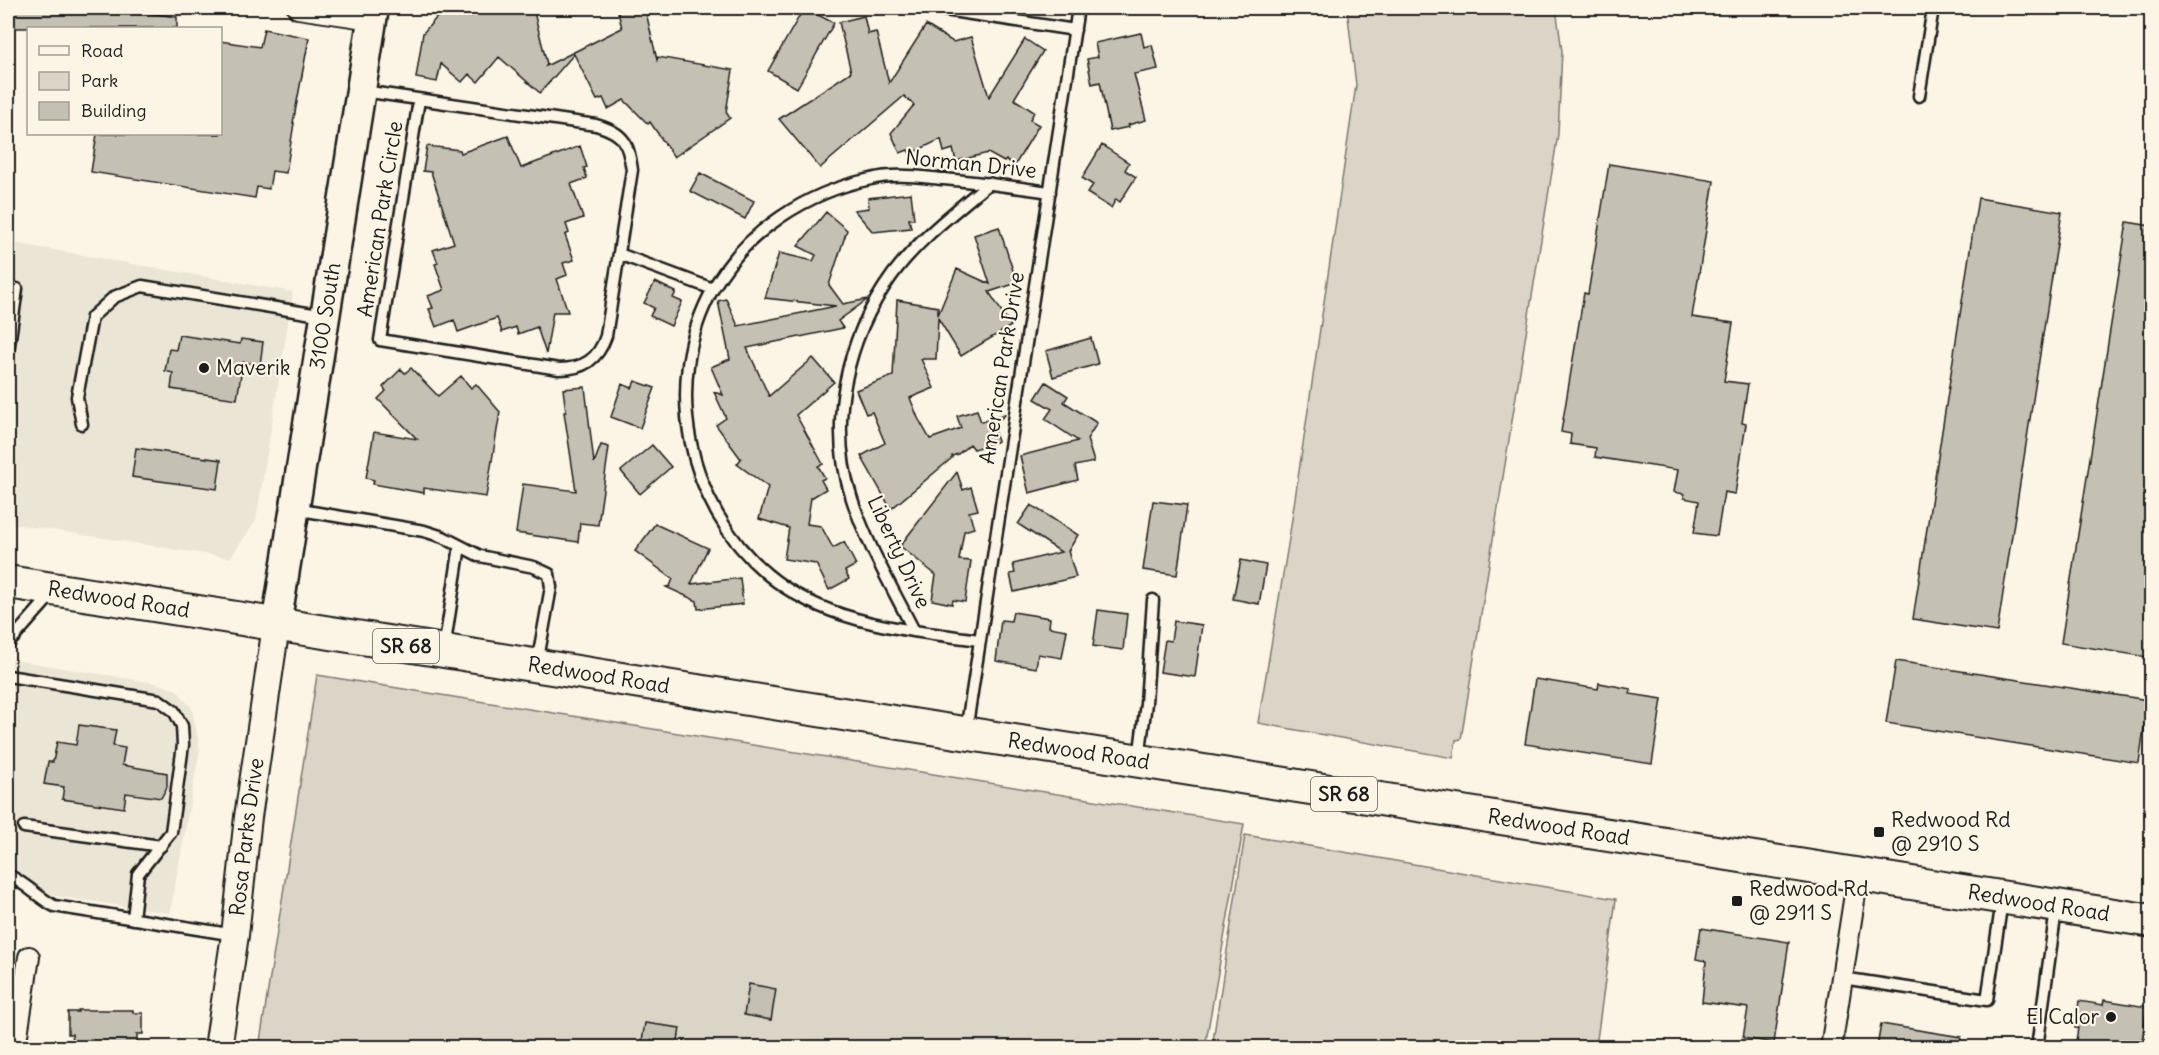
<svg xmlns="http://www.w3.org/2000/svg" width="2159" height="1055" viewBox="0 0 2159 1055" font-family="Delius,sans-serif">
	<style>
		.built { fill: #ebe5d6 }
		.green { fill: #dbd5c8; stroke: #7c7872; stroke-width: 1.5 }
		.building { fill: #c4c0b3; stroke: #1c1c1c; stroke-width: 1.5 }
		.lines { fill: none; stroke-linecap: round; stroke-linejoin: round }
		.service-casing { stroke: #1c1c1c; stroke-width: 15 }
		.minor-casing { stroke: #1c1c1c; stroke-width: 24 }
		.tertiary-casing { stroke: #1c1c1c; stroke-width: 30 }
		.secondary-casing { stroke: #1c1c1c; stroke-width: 33 }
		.primary-casing { stroke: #1c1c1c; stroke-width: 36 }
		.service { stroke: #fcf5e5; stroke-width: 10 }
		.minor { stroke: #fcf5e5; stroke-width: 20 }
		.tertiary { stroke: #fcf5e5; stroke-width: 26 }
		.secondary { stroke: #fcf5e5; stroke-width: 28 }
		.primary { stroke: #fcf5e5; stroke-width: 32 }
		.poi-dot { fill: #1c1c1c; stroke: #fcf5e5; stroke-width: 2 }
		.labels { text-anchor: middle; stroke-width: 4.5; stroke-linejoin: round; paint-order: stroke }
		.shield { fill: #fcf5e5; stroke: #5f5d58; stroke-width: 1.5 }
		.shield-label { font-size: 20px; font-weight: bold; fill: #1c1c1c }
		.street-label { font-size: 21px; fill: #1c1c1c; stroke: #fcf5e5 }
		.poi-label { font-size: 21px; fill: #1c1c1c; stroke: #fcf5e5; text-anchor: start }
	</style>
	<rect width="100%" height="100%" fill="#fcf5e5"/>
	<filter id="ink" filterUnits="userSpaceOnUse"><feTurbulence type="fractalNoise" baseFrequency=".0167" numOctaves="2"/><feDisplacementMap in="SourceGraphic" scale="12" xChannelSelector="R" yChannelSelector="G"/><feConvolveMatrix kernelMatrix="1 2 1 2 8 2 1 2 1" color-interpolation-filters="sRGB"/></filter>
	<g filter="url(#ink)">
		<path class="built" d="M8,242l285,50 -37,229 -26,37 -222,-35z
			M8,659l147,24 22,7 15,19 8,40 -30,164 -162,-24z"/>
		<path class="green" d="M1347,8h209l6,43 -4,83 -97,605 -5,1 -3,18 -195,-35 31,-184 67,-454z
			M317,675l927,149 -39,223 -946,1z
			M1245,835l371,64 -20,148h-384z"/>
		<path class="building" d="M8,8h120v2l49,7v11h-169z
			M445,8h88l14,56 -1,2 76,-38 -5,-20h28l12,52 1,-3 75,13 -7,42 4,6 -56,39 -24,-35 -2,2 -24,-24 -16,9 -5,-11 -6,2 -23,-46 -34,39 -41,-36 -21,25 -9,-8 -7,8 -21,-18 -4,18 -21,-4 7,-45z
			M804,8l30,15 -37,65 -29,-17z
			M864,16l4,18 8,-2 13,51 37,-58 27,17 18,-5 18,60 36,-58 18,12 -29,48 20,13 -4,8 9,5 -24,40 -9,-5 -2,2 -16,-9 -32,8 -3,-12 -9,3 -3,-13 -31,15 -2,-4 -8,3 -9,-20 23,-28 -10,-9 -84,72 -41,-49 72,-47 -12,-50z
			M264,29l45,9 -16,85h1l-8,50 -14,-2 -3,18 -12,-2 -2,11 -164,-26 6,-38h123v-93l40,6z
			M1141,33l3,14 8,-2 6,24 -24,5 12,46 -18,5 1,2 -19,4 -10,-49 -8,2 -5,-25 11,-2 -3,-14z
			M508,136l13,32 59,-22 7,21 -3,1 3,10 -16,6 12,34 -17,6 3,9 -4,2 9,25 -11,3 4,12 -10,4 11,33h-15l-7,42 -9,-27 -19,7 -2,-7 -14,5 -5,-14 -39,14 -4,-12 -18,7 -7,-18 4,-1 -5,-12 16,-6 -9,-26 3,-1 -5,-13 21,-7 -23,-71 -8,-1 4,-25 33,4 1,3z
			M1102,145l27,18 -4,7 11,7 -16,25 -4,-3 -5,9 -24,-15 6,-8 -11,-7z
			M1609,164l105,17 -22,136 41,6 -9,58 24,3 -6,39 4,1 -11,70 -11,-2 -7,44 -23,-3 5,-32 -15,-3v-4l-10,-2 4,-22 -83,-13 1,-9 -26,-4 1,-10 -10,-2 23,-139 4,1z
			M700,173l54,28 -9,18 -55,-28z
			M911,193l3,26h-5l2,9 -38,4 -19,-22 15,-2 -1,-10z
			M1978,198l84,14 -65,420 -84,-13z
			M826,212l21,18 -18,55 14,19 25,-5 -30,22 5,7 -96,20 22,48 44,-38 21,24 -38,33 27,49 -5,2 7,12 -4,2 5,9 -15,9 -4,26 14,2 12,22 11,-6 12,23 -11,6 4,8 -20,11 -13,-26 -32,-5 5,-31 -30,-9 9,-32 -31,-23 4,-5 -25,-34 10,-7 -12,-26 9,3 -12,-28 19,-8 -12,-58 8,-2 12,27 98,-20 -71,-8 14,-45 34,8 3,-6 -18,-9z
			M2127,222l24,4v400l-4,31 -86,-14z
			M999,227l18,56 -28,9 22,34 -50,30 -23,-38 -2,41h-15l13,29 -24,10 8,20 12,21 31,-11 -4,-12 20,-6 4,12 23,-8 1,1 -13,11 6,15 -24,8 -4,-5 -12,10 -6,2v2l-61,51 -30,-53 24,-13 -13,-31 -6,2 -10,-24 37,-14 4,-76 41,7v8l19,-46 33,15 -16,-49z
			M655,282l21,10 -3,6 9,4 -11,24 -21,-10 4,-8 -10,-5z
			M179,335l61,9 1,-5 22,3 -3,23 -17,-3 -6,37 -66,-10 2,-16 -8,-2 4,-22 7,1z
			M1091,338l7,26 -45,13 -7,-26z
			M411,368l27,28 23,-20 10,12 5,-4 24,28 -14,85 -62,-9v5l-51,-9 1,-4 -8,-2 8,-46 43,7 -39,-40 8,-8 -3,-4 18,-18 4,4z
			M635,381l20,7 -15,40 -29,-11 11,-33 10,4z
			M1046,382l22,14 -4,6 33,21 -10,16 7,23 -19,4 3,14 -49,13 -9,-37 58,-15 -33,-22 7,-10 -17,-10z
			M585,387l9,76 7,-18 8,2 -11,78 -18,-2 -2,19 -62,-9 7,-49 53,7 -12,-79h2l-3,-23z
			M652,445l19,22 -31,27 -19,-23z
			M136,448l85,12 -4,29 -85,-12z
			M957,472l6,18 8,-3 7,23 -9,2 5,16 -10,3 -5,29 12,1 -6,41 -12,-2 -1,4 -20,-4 4,-25 -36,-29z
			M1153,501l34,4 -10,70 -34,-5z
			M1031,505l47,30 -10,16 8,26 -62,15 -4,-18 5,-1 -2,-9 48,-12 -43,-28z
			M655,524l53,24 -17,36 49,-6 3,26 -45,5 -1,-8 -31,-14 4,-1 3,-7 -38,-28z
			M1241,560l25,5 -7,39 -26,-5z
			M1098,610l29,4 -4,36 -30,-4z
			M1013,612l37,6 -1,9 18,3 -5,28 -24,-4 -2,14 -40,-7 5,-41 10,1z
			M1174,621l28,4 -7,52 -35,-5 5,-32 6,1z
			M1896,661l252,39 -9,63 -253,-40z
			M1535,679l63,10 1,-6 32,6 -1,5 32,5 -10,65 -127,-20z
			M79,725l37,5 -3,16 12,2 -3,17 45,8v14l-6,11 -35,-5 -2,15 -62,-9 2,-12 -20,-3 4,-22h5l4,-20 19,3z
			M1701,928l88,14 -15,101 -31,-5 5,-30 -46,-6 4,-41 -10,-2z
			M749,984l27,5 -5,31 -27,-5z
			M2104,1000l43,7 -6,40h-66l3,-19h-3l4,-27 24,4z
			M78,1010h55v3h10v21h-6v10h-2v3h-61l-2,-13h-4v-22h10z
			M645,1023l35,5 -3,19h-36z
			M1881,1024l80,13 -1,10h-83z"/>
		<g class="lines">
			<defs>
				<path id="service" d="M932,8l143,22
					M363,91l233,34c28,8 32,17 36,45l-26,166c-8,24 -23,33 -47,33l-179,-29 39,-240
					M1919,96l14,-88
					M619,254l94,35
					M8,287l9,2 -9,63
					M82,424l-5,-27 15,-80 22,-20 28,-11 183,30
					M295,509l129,22 19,6 37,19 54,11 15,7 2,13 -14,77
					M914,631c-22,-44 -47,-86 -62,-132 -25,-76 -6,-161 41,-225 26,-35 63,-63 96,-91
					M979,640c-73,-10 -153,-16 -212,-66 -80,-67 -106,-193 -54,-285 33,-58 94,-97 158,-110 24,-6 49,-2 73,0 36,3 70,8 106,13
					M8,644l45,-51
					M444,649l16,-103
					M8,676l151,24 15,11 8,15 1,19 -12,87 -33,42 -5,45
					M966,731l112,-723
					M1139,759l7,-56 7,-103
					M24,827l137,19
					M8,875c17,8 30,22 46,31l181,29
					M1842,978l145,22 15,-99
					M2037,1048l19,-138"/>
				<path id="minor" d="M298,8l74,11
					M15,1048l14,-91
					M1831,1048l27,-173"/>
				<g id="tertiary">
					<path id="s1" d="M218,1048l17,-113 13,-118 28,-191"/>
				</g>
				<g id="secondary">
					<path id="s2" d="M276,626l98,-618"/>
				</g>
				<g id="primary">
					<path id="s3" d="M8,582l2144,339"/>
				</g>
			</defs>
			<use href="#service" class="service-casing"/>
			<use href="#minor" class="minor-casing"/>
			<use href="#tertiary" class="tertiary-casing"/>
			<use href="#secondary" class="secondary-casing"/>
			<use href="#primary" class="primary-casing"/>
			<use href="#service" class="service"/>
			<use href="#minor" class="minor"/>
			<use href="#tertiary" class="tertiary"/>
			<use href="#secondary" class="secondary"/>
			<use href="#primary" class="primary"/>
		</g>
	</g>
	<g class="poi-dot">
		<circle cx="204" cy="368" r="6"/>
		<rect x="1873" y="826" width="12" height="12" rx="3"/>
		<rect x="1731" y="895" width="12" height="12" rx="3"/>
		<circle cx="2111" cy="1017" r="6"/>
	</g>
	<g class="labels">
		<g class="shield">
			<rect x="373" y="629" width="66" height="34" rx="4.5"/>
			<rect x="1311" y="777" width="66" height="34" rx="4.5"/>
		</g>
		<g class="shield-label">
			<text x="406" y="653">SR 68</text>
			<text x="1344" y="801">SR 68</text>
		</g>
		<g class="street-label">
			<text transform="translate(971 164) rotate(6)" y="7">Norman Drive</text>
			<text transform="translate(380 219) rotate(-81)" y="7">American Park Circle</text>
			<text dy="7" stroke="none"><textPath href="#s2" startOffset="314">3100 South</textPath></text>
			<text transform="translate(1002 368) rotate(-81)" y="7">American Park Drive</text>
			<text transform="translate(899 552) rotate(65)" y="7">Liberty Drive</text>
			<text dy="7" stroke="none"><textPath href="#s3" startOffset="112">Redwood Road</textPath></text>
			<text dy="7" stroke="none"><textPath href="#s3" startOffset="598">Redwood Road</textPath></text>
			<text dy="7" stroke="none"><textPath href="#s3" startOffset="1084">Redwood Road</textPath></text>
			<text dy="7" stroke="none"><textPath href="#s3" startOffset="1570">Redwood Road</textPath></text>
			<text dy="7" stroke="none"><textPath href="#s1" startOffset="213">Rosa Parks Drive</textPath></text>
			<text dy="7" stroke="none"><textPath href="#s3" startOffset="2056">Redwood Road</textPath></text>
		</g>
		<g class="poi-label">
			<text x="216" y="375">Maverik</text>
			<text x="1891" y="827">Redwood Rd<tspan x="1891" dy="24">@ 2910 S</tspan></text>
			<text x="1749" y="896">Redwood Rd<tspan x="1749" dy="24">@ 2911 S</tspan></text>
			<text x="2099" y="1024" text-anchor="end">El Calor</text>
		</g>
	</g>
	<rect width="2159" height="1055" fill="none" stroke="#fcf5e5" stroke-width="30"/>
	<rect x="15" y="15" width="2129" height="1025" fill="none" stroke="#1c1c1c" stroke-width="2" filter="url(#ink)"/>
	<rect x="27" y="27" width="195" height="108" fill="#fcf5e5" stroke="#a29e95" stroke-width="1.5"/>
	<rect x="39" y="46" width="30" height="9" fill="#fcf5e5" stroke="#a29e95" stroke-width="1.5"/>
	<text x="81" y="57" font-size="18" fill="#1c1c1c">Road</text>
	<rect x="39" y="72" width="30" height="18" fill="#dbd5c8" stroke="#a29e95" stroke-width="1.5"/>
	<text x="81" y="87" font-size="18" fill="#1c1c1c">Park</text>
	<rect x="39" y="102" width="30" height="18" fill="#c4c0b3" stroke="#a29e95" stroke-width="1.5"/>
	<text x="81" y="117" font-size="18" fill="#1c1c1c">Building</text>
</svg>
